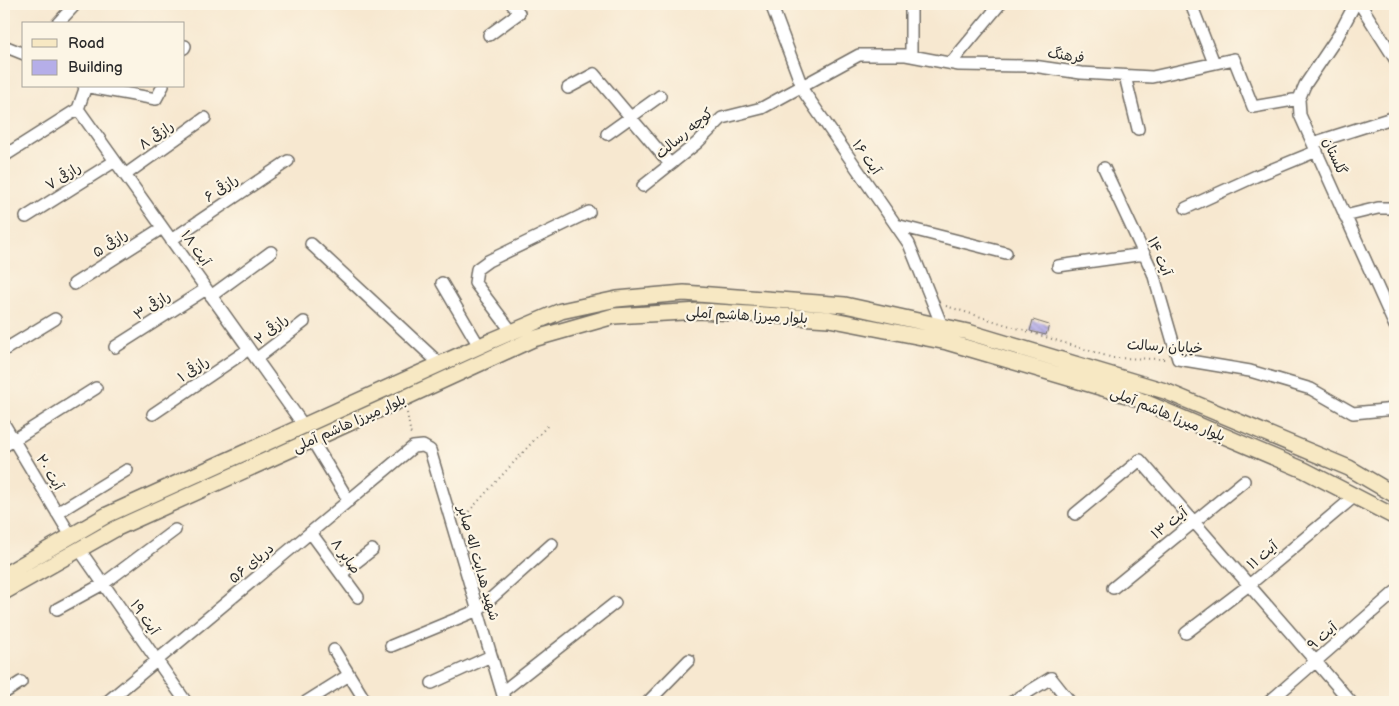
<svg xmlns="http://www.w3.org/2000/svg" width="1399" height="706" viewBox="0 0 1399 706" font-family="'Balsamiq Sans','Playpen Sans Arabic',sans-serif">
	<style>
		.building { fill: url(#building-back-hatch) }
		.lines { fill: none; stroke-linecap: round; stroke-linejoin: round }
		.minor-casing { stroke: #726d65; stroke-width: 14 }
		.secondary-casing { stroke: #726d65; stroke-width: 18 }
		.path { stroke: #726d65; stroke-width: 2; stroke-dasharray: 1 4; stroke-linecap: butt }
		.minor { stroke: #fff; stroke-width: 11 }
		.secondary { stroke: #f7e8c3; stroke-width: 15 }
		.labels { text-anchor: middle; stroke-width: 4.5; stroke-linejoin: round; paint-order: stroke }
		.street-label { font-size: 14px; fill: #2b2b2b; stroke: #fcf5e5 }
	</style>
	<defs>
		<pattern id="building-back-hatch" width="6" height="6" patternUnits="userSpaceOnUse" patternTransform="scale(1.25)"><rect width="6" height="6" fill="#b5aee8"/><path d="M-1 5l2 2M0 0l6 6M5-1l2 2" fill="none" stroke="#938ebc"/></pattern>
	</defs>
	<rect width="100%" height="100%" fill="#fcf5e5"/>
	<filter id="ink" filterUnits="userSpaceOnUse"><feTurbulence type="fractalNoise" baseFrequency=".02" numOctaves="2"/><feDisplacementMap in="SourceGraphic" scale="10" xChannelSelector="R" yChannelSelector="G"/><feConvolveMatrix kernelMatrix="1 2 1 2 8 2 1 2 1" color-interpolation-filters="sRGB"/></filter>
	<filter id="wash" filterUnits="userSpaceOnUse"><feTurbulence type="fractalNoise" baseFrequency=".0096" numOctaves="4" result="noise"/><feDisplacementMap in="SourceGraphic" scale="20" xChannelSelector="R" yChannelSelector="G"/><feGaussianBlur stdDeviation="1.12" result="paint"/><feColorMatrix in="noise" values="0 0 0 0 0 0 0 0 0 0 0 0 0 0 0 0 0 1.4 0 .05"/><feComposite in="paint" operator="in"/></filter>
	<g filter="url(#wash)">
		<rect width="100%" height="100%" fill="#f7e8d0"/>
		<g id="blocks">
			<path class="building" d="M1033,320l16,5 -3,10 -16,-4z"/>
		</g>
	</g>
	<g filter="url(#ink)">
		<use href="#blocks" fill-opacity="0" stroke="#726d65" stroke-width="1"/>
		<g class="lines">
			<defs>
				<path id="minor" d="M771,4l33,88 105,152 33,82
					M1191,4l23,59
					M1355,4l-17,32 -33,49 -6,14 1,16 95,211
					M1360,4l35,55
					M57,24l16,-17
					M489,35l30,-22 -7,-9
					M4,46l20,8
					M184,48l1,-2
					M911,56v-52
					M951,63l49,-59
					M1125,76l13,53
					M84,86l72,13 7,-13
					M568,88l26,-14 76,90
					M78,109l226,317
					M78,109l8,-23
					M607,134l53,-38
					M1313,143l82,-26
					M4,156l74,-47
					M1104,168l49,105 25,86 72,12 61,18 42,24 42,-4
					M125,175l80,-57
					M643,186l54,-43 25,-25 40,-10 97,-53h47l53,10 74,1 48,7 71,4 82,-18 19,48 46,-8
					M1186,208l70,-32 61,-25
					M1345,216l33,-8h17
					M26,217l89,-56
					M896,225l110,28
					M171,240l117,-79
					M311,244l129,120
					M1058,266l86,-12
					M442,283l37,63
					M74,284l88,-56
					M211,296l60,-44
					M512,332l-37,-49 2,-14 11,-8 101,-49
					M115,347l91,-58
					M4,350l51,-31
					M256,359l48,-37
					M153,414l96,-65
					M4,424l67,112
					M312,440l37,61
					M4,446l92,-58
					M57,513l70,-43
					M1075,514l65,-54 211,242
					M311,533l47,64
					M79,549l107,153
					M341,574l31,-24
					M1113,588l131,-107
					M57,609l46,-25 72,-54
					M1186,633l63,-48 106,-89
					M391,646l87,-36 74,-66
					M334,650l30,49
					M432,683l59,-27
					M502,692l113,-89
					M4,693l17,-11
					M107,702l306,-255 10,-1 7,4 75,252
					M306,702l43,-27
					M648,702l41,-42
					M1012,702l39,-24 19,24
					M1269,702l126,-110"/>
				<path id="secondary" d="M4,575l103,-60 386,-175 68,-29 56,-12 67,-6 161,12 123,27 197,59 184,77 46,27
					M4,592l113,-64 270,-122 146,-67 81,-23 86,-5 129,8 118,23 183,54 174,74 91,47"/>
			</defs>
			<use href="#minor" class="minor-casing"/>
			<use href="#secondary" class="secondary-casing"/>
			<path class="path" d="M946,306l167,52 53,1
				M407,413l4,22
				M462,519l86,-94"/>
			<use href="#minor" class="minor"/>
			<use href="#secondary" class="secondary"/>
		</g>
	</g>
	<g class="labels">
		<g class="street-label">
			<text transform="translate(1066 55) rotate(8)" y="5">فرهنگ</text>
			<text transform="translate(684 133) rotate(-40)" y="5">کوچه رسالت</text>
			<text transform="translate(156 135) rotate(-35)" y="5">رازقی ۸</text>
			<text transform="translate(1335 156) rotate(66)" y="5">گلستان</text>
			<text transform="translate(867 157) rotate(55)" y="5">آیت ۱۶</text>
			<text transform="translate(63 176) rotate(-32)" y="5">رازقی ۷</text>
			<text transform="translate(221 188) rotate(-34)" y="5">رازقی ۶</text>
			<text transform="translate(110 243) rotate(-33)" y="5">رازقی ۵</text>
			<text transform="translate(196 248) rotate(55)" y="5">آیت ۱۸</text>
			<text transform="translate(1160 256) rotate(67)" y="5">آيت ۱۴</text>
			<text transform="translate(152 305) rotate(-33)" y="5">رازقی ۳</text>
			<text transform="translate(747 315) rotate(3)" y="5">بلوار میرزا هاشم آملی</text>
			<text transform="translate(271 329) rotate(-39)" y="5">رازقی ۲</text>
			<text transform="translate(1165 346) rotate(3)" y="5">خیابان رسالت</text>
			<text transform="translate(193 369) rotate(-34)" y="5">رازقی ۱</text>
			<text transform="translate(1168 414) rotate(22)" y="5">بلوار میرزا هاشم آملی</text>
			<text transform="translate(349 423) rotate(-24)" y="5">بلوار میرزا هاشم آملی</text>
			<text transform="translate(50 472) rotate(59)" y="5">آیت ۲۰</text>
			<text transform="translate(1169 523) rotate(-38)" y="5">آیت ۱۳</text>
			<text transform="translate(1262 555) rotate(-40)" y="5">آیت ۱۱</text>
			<text transform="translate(346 556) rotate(54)" y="5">صابر ۸</text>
			<text transform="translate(251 563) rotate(-40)" y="5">دریای ۵۶</text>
			<text transform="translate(479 563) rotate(74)" y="5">شهید هدایت اله صابر</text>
			<text transform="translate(145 617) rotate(55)" y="5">آیت ۱۹</text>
			<text transform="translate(1322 636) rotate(-41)" y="5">آیت ۹</text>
		</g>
	</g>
	<rect width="1399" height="706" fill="none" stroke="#fcf5e5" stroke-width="20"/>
	<rect x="22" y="22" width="162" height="65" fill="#fcf5e5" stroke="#a8a49b"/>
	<rect x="32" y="39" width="25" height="8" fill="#f7e8c3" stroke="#a8a49b"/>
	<text x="68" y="48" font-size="15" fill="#2b2b2b">Road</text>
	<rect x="32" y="60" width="25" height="15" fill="#b5aee8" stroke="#a8a49b"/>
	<text x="68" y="72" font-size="15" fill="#2b2b2b">Building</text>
</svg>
